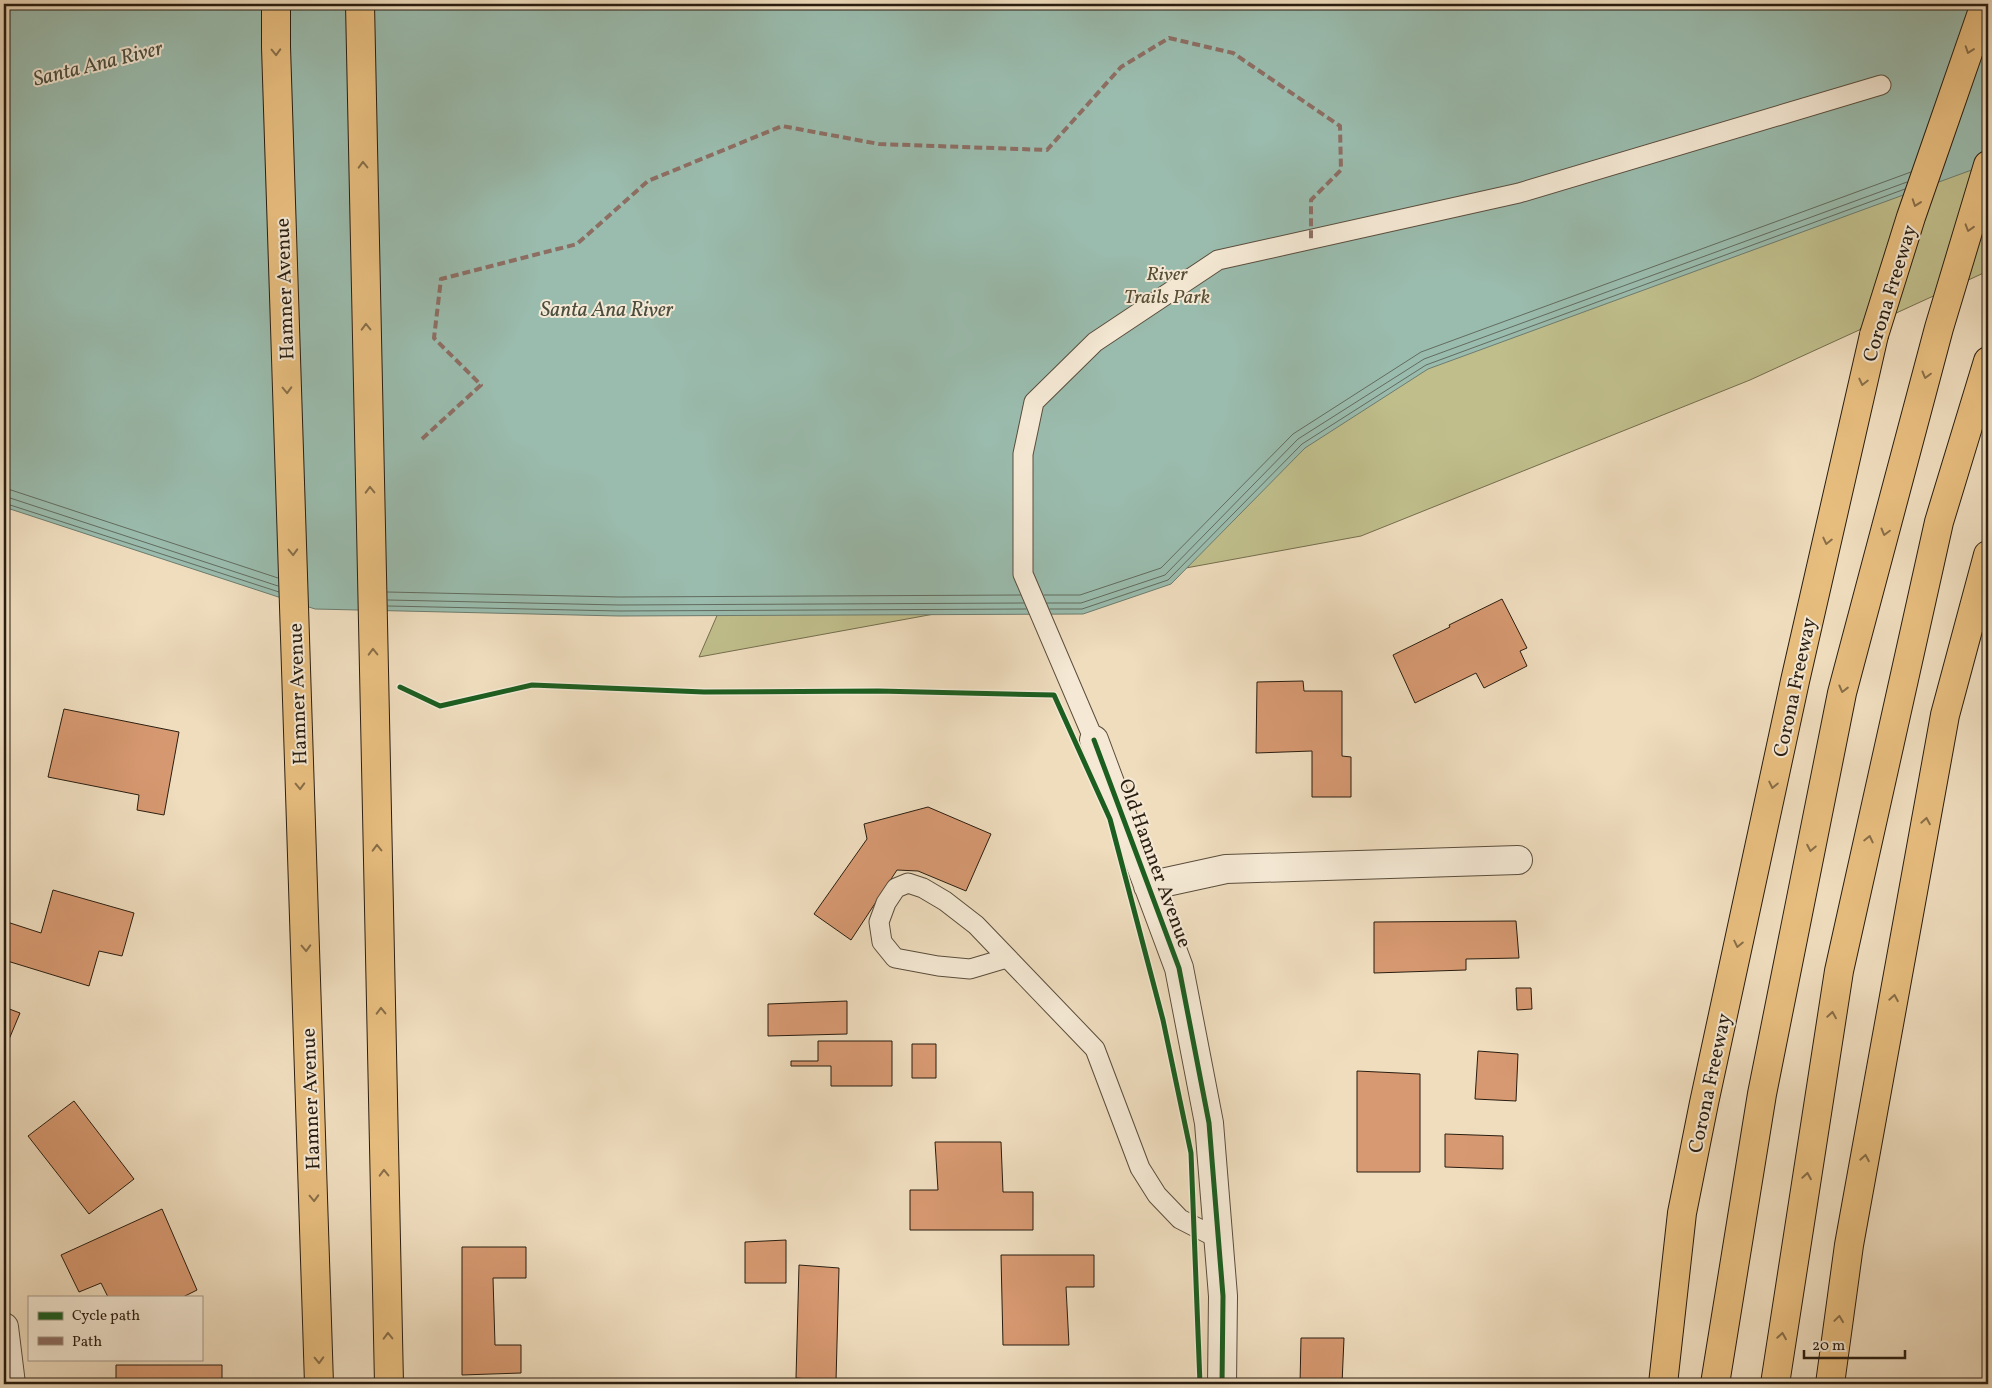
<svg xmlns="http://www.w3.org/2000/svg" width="1992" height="1388" viewBox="0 0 1992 1388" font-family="Vollkorn,serif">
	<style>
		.green { fill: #c0bf8c; stroke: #746e4e }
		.water { fill: #9abcae; stroke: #6d7c6f }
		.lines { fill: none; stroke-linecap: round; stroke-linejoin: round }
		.shore { stroke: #626c5f; stroke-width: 1 }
		.building { fill: #d79971; stroke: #291d10 }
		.service-casing { stroke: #5a4d3c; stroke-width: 21 }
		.minor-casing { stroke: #5a4d3c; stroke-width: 30 }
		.primary-casing { stroke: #291d10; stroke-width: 30 }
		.motorway-casing { stroke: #291d10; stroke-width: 30 }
		.service { stroke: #f5e9d5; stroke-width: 19 }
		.minor { stroke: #f5e9d5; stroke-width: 28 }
		.primary { stroke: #e8be7f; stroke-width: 28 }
		.motorway { stroke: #e8be7f; stroke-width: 28 }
		.motorway-bridge-casing { stroke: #291d10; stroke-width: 30; stroke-linecap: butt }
		.motorway-bridge { stroke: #e8be7f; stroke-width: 28 }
		.quiet { stroke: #8d6e63; stroke-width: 4; stroke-dasharray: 8 4; stroke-linecap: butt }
		.cycleway-casing { stroke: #f5e9d5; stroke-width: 8 }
		.cycleway { stroke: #1b5e20; stroke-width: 5 }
		.oneway { stroke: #886e48 }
		.labels { text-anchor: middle; stroke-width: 4; stroke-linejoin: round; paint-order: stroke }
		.park-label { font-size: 20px; font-style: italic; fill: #564e35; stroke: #f5e9d5 }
		.street-label { font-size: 20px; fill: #291d10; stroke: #f5e9d5 }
		.water-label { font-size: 21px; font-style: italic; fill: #4b4d3f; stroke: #f5e9d5 }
	</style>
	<rect width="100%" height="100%" fill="#efddbe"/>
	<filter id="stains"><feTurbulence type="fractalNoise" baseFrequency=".004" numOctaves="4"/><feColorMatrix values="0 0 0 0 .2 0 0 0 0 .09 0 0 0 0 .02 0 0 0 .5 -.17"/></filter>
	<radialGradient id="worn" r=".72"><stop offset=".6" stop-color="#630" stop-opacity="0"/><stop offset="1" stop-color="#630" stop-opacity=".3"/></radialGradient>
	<path class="green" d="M983,4h1005v267l-238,109 -389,156 -662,121z"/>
	<path class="water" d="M4,4h1984v160l-560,205 -123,79 -134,136 -88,30 -464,2 -304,-7 -311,-102z"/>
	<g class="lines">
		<path class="shore" d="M4,489l7,1 267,88
			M4,496l274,90
			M4,503l275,89
			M387,592l232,5 402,-2
			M1044,595h36l81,-27 132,-134 128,-82 490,-180
			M388,600l231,5 405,-2
			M1047,603h34l84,-28 133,-136 126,-80 483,-177
			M388,606l231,5 407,-2
			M1050,609h32l86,-29 134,-136 124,-79 479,-176"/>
	</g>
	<path class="building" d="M1502,599l25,49 -7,3 7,15 -43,22 -8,-15 -61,30 -22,-48 57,-28 -1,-2z
		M1303,681l1,10h38v65l9,1v40h-39v-46l-56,2 1,-71z
		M64,709l115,23 -15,83 -27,-5 2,-15 -91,-18z
		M928,807l63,27 -25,57 -48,-20 -21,-1 -46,70 -37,-26 53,-75 -3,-15z
		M53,890l81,23 -12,43 -23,-5 -10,35 -85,-26v-39l37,12z
		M1516,921l3,37 -53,1v11l-92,3v-51z
		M1516,988h15l1,21 -15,1z
		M847,1001v33l-79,2v-32z
		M4,1007l16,6 -15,36 -1,-1z
		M818,1041h74v45h-61v-20h-40v-5h27z
		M912,1044h24v34h-24z
		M1478,1051l40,3 -2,47 -41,-2z
		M1357,1071l63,3v98h-63z
		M74,1101l60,78 -45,35 -61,-78z
		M1445,1134l58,2v33l-58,-2z
		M935,1142h66l2,50h30v38h-123v-40h28z
		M162,1209l35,81 -14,7h-75l-7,-14 -22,9 -18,-37z
		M786,1240v43h-41v-41z
		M462,1247h64v31h-33l2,67h26v28l-59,2z
		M1001,1255h93v32h-28l3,58h-66z
		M799,1265l40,3 -3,113 -40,-3z
		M1301,1338h43l-2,46h-42z
		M116,1365h106v19h-106z"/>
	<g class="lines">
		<defs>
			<path id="service" d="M1094,740l-71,-166v-120l11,-52 61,-60 123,-82 301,-67 362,-108
				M1007,958l-37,11 -32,-3 -43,-8 -13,-16 -3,-20 7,-19 10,-15 12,-5 15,5 22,13 31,24 119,124 45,119 17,27 23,24 39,20"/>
			<path id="minor" d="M1094,740l85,228 30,155 14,173 -1,88
				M1148,886l78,-17 292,-9
				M4,1327l7,57"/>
			<path id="primary" d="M276,4v43l43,1337
				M360,4l29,1380"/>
			<path id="motorway" d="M1663,1384l19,-171 22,-110 91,-422 79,-346
				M1715,1384l47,-290 80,-401 97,-365 49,-163
				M1775,1384l64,-413 100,-449 49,-161
				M1830,1384l19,-139 96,-530 43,-160"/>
		</defs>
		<use href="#service" class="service-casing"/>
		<use href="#minor" class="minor-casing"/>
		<use href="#primary" class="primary-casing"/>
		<use href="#motorway" class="motorway-casing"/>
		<use href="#service" class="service"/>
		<use href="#minor" class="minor"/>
		<use href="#primary" class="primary"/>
		<use href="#motorway" class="motorway"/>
		<defs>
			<path id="motorway-bridge" d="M1874,335l37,-118 74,-213"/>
		</defs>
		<use href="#motorway-bridge" class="motorway-bridge-casing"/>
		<use href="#motorway-bridge" class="motorway-bridge"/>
		<path class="quiet" d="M422,439l59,-54 -47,-47 7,-59 136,-35 71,-63 134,-55 97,18 168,6 74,-83 48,-29 64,15 107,73 1,44 -30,30v40"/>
		<defs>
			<path id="cycleway" d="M400,687l40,19 92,-21 172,7 174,-1 176,4 56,124 53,201 28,133 9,231
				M1094,740l85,228 30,155 14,173 -1,88"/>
		</defs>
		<use href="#cycleway" class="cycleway-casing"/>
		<use href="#cycleway" class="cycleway"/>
	</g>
	<defs><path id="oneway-chevron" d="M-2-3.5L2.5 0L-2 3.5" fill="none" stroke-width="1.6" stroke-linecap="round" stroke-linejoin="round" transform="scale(1.25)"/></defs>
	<g class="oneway">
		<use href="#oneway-chevron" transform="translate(1969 50) rotate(109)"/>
		<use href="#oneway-chevron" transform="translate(276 52) rotate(88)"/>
		<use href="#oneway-chevron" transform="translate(363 165) rotate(-91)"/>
		<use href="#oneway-chevron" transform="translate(1916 203) rotate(109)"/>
		<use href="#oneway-chevron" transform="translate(1969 228) rotate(107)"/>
		<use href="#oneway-chevron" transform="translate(366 327) rotate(-91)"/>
		<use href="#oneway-chevron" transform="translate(1926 375) rotate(105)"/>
		<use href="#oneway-chevron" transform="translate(1863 382) rotate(103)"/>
		<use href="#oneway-chevron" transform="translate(287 390) rotate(88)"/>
		<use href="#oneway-chevron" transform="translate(370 490) rotate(-91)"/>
		<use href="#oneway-chevron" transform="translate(1885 532) rotate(105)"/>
		<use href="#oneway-chevron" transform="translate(1827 541) rotate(103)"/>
		<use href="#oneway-chevron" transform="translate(293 552) rotate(88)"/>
		<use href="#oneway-chevron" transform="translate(373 652) rotate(-91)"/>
		<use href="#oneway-chevron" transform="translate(1843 689) rotate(104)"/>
		<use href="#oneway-chevron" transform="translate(1773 785) rotate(102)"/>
		<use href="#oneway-chevron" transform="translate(300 786) rotate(88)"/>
		<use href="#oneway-chevron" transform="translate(1926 821) rotate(-80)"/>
		<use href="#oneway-chevron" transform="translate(1869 839) rotate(-77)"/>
		<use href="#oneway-chevron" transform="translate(377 848) rotate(-91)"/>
		<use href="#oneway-chevron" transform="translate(1811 848) rotate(101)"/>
		<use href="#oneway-chevron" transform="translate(1738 944) rotate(102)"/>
		<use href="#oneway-chevron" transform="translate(306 948) rotate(88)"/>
		<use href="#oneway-chevron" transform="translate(1894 998) rotate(-80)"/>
		<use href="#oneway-chevron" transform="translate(381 1011) rotate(-91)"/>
		<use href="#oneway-chevron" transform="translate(1832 1015) rotate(-81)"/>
		<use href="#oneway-chevron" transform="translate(1865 1158) rotate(-80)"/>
		<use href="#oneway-chevron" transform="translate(384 1173) rotate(-91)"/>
		<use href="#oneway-chevron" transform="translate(1807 1176) rotate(-81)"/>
		<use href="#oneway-chevron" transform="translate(314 1198) rotate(88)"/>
		<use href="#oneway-chevron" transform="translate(1839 1319) rotate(-82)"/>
		<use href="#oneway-chevron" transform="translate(388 1336) rotate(-91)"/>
		<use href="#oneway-chevron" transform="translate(1782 1336) rotate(-81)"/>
		<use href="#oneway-chevron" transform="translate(319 1360) rotate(88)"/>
	</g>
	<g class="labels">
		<g class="park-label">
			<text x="1167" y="280">River<tspan x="1167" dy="23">Trails Park</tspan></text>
		</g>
		<g class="street-label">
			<text transform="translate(284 289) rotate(-92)" y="7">Hamner Avenue</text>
			<text transform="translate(1889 293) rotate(-73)" y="7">Corona Freeway</text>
			<text transform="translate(1794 687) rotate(-78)" y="7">Corona Freeway</text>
			<text transform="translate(297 694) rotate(-92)" y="7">Hamner Avenue</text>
			<text transform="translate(1156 863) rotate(70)" y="7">Old Hamner Avenue</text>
			<text transform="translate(1709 1083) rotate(-78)" y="7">Corona Freeway</text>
			<text transform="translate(310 1099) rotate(-92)" y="7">Hamner Avenue</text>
		</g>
		<g class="water-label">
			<text transform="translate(98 63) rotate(-14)" y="7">Santa Ana River</text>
			<text x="607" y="316">Santa Ana River</text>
		</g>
	</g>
	<rect width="1992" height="1388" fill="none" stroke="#efddbe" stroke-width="20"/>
	<rect x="5" y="5" width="1982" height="1378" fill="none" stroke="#291d10" stroke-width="2.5"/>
	<rect x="10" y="10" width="1972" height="1368" fill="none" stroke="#291d10"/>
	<rect x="28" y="1296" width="175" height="65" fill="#f5e9d5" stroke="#a39786"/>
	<rect x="38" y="1312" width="25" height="8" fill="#1b5e20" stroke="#a39786"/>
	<text x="72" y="1320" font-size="15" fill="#291d10">Cycle path</text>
	<rect x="38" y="1337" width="25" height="8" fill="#8d6e63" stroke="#a39786"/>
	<text x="72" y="1346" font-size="15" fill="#291d10">Path</text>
	<path d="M1804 1350v8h101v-8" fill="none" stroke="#291d10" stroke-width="2.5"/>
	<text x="1812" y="1350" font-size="15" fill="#291d10" stroke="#f5e9d5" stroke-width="4" paint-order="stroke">20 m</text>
	<rect width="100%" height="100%" filter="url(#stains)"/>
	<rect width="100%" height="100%" fill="url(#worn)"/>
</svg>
